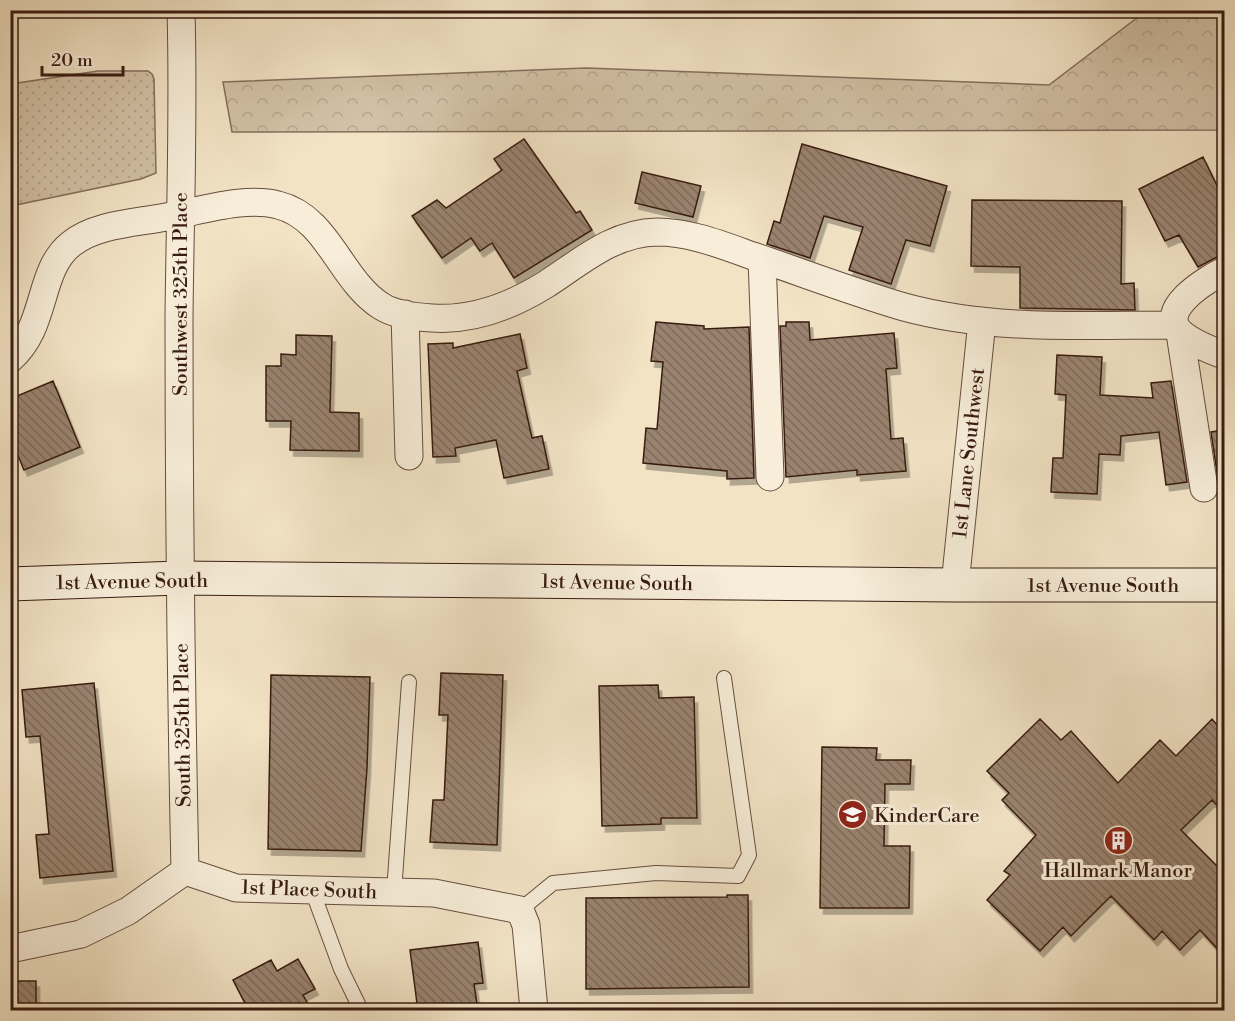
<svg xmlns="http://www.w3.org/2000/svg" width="1235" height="1021" viewBox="0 0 1235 1021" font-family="'Libre Bodoni',serif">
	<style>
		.grass { fill: url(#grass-dots); stroke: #856e5c; stroke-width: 1.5 }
		.forest { fill: url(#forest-crowns); stroke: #856e5c; stroke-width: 1.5 }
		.building { fill: url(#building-back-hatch); stroke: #381b11; stroke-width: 1.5; filter: url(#shadow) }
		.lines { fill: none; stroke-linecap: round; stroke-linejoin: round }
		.lane-casing { stroke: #664d3e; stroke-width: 16 }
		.street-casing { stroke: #664d3e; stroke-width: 29 }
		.secondary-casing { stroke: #381b11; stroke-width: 35 }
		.lane { stroke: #f7edd9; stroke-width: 14 }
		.street { stroke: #f7edd9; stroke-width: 27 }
		.secondary { stroke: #f7edd9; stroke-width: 33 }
		.labels { text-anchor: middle; stroke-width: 6; stroke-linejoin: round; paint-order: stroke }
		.street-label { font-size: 20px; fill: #381b11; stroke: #f7edd9 }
		.poi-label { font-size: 20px; fill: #381b11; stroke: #f7edd9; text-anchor: start }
	</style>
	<defs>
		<pattern id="grass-dots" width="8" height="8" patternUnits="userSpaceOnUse" patternTransform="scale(1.5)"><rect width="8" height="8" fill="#d2c1a6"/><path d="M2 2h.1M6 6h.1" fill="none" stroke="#b5a58e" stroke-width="1.8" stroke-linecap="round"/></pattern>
		<pattern id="forest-crowns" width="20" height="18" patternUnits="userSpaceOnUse" patternTransform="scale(1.5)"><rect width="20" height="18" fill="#d2c1a6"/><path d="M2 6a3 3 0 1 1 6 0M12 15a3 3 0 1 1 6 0" fill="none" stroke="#b5a58e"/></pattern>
		<pattern id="building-back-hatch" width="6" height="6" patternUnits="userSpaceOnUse" patternTransform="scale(1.5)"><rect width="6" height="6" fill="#99836f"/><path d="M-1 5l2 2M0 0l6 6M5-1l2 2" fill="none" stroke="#7e6a5a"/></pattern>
		<filter id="shadow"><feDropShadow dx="3.5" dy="6" stdDeviation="0" flood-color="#0004"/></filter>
	</defs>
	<rect width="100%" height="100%" fill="#f2e3c5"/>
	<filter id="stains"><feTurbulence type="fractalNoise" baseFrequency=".00333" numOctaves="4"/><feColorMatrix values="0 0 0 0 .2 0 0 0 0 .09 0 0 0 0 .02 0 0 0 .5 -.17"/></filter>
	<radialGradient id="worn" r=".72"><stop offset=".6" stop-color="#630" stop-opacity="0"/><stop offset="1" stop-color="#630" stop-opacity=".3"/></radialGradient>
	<path class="grass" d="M98,71h50l4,3 2,5 2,94 -15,6 -130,27v-122z"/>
	<path class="forest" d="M1146,11h78v119l-992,2 -9,-50 363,-14 463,17z"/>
	<path class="building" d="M524,139l52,74 4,-2 12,19 -78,48 -22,-35 -12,8 -9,-13 -29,20 -30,-42 25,-16 9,8 56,-38 -8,-11z
		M802,144l145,42 -17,60 -24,-6 -15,44 -42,-14 14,-43 -39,-11 -14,42 -43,-14 7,-23 6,2z
		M1203,157l21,43v55l-7,2 -19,10 -19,-32 -14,6 -26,-52z
		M642,172l59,14 -8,31 -58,-14z
		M972,200l150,1 -1,83 13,-1 1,27 -115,-2v-41l-49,-1z
		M656,322l48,4v3l45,-2 5,151 -27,1v-8l-84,-8 3,-35 11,1 6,-67 -12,-1z
		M786,322h23l1,18 84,-7 3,35 -11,1 5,70 12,-1 3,33 -49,4v-5l-71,7 -6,-151h6z
		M520,334l7,34 -10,3 15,67 10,-2 7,33 -45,9 -8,-38 -41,8 1,8 -23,1 -5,-113 25,-1v5z
		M296,335l36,1 -2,76 29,1v38l-69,-1 1,-29h-25v-55h15v-12l15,1z
		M1057,355l45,2 -2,38 53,3 -2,-15 20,-2 16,101 -21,3 -7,-53 -38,4 -1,19 -21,-1 -2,40 -46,-2 2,-34h10l3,-63 -11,-1z
		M53,381l27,66 -56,23 -14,-34v-37z
		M1224,430v48l-6,1 -7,-47z
		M441,673l62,2 -6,170 -67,-3 3,-42h11l4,-85h-9z
		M271,675l99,2 -3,91 -6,83 -93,-2z
		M94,683l19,188 -73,7 -4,-43 13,-1 -9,-98 -14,1 -4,-47z
		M658,685l1,13 35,-1 3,121h-36v6l-59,2 -3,-140z
		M1040,719l21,21 10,-9 47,52 42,-43 16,16 36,-37 12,14v80l-12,-13 -31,30 43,43v83l-24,-26 -20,20 -18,-19 -8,9 -43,-44 -40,40 -8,-9 -23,24 -53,-51 23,-25 -6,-4 32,-36 -34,-35 7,-7 -22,-22z
		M822,747l55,1 -1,12h35l-1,24h-25l-1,62h26l-1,62h-89z
		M727,895h21l1,92 -163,2v-91l141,-1z
		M478,942l5,41 -9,1 4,27h-60l-8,-61z
		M298,959l17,30 -12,6 9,16h-63l-16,-31 38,-20 6,11z
		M16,981h20v30h-21z"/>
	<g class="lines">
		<defs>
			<path id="lane" d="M312,890l29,79 20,41
				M394,892l15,-210
				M520,910l33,-27 103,-10 82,3 11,-21 -25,-177"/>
			<path id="street" d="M181,10c3,103 -1,206 -2,308 0,185 2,369 6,553
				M762,259l8,218
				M1224,271c-17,8 -70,40 -42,63 12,10 28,16 42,21
				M405,314l4,142
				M1180,333l24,155
				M10,359c38,-33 27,-88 61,-115 25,-20 65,-21 95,-27 34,-6 79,-21 112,-12 50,12 62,75 103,101 14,9 34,11 51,12 40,3 79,-12 113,-33 36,-23 67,-52 112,-53 33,0 65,13 96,24 50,17 100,36 151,51 88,24 181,18 271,18
				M955,585l27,-264
				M10,949l71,-15 47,-23 57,-40 51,17 198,5 86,17 6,15 8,85"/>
			<path id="secondary" d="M10,584l169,-6 776,7h269"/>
		</defs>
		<use href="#lane" class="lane-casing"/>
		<use href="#street" class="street-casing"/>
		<use href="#secondary" class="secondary-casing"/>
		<use href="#lane" class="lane"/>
		<use href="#street" class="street"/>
		<use href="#secondary" class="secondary"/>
	</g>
	<defs>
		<symbol id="school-disc" viewBox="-11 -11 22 22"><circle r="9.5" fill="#8f2418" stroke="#f7edd9"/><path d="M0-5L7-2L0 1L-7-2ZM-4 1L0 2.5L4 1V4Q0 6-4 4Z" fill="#fff"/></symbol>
		<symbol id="building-disc" viewBox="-11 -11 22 22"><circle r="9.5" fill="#8f2418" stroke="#f7edd9"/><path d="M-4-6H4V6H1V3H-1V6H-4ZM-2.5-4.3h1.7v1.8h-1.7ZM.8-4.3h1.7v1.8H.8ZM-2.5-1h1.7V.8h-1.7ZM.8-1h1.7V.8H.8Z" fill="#fff"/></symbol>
	</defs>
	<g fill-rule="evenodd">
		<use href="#school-disc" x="836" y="798" width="33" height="33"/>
		<use href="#building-disc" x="1102" y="824" width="33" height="33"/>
	</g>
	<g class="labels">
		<g class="street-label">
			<text transform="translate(180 294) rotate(-90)" y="7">Southwest 325th Place</text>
			<text transform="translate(968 453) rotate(-84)" y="7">1st Lane Southwest</text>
			<text transform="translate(132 581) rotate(-1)" y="7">1st Avenue South</text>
			<text transform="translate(617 582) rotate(1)" y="7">1st Avenue South</text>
			<text x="1103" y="592">1st Avenue South</text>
			<text transform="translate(182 725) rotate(-91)" y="7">South 325th Place</text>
			<text transform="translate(309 889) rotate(2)" y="7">1st Place South</text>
		</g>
		<g class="poi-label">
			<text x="874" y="822">KinderCare</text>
			<text x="1118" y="877" text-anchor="middle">Hallmark Manor</text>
		</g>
	</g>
	<rect width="1235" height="1021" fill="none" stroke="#f2e3c5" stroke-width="36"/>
	<rect x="12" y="12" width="1211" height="997" fill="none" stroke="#381b11" stroke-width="3"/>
	<rect x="18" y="18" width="1199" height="985" fill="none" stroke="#381b11" stroke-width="1.5"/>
	<path d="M42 66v9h81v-9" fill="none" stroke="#381b11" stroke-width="3"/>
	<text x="51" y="66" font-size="18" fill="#381b11" stroke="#f7edd9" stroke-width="4.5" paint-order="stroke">20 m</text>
	<rect width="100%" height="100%" filter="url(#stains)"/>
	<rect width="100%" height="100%" fill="url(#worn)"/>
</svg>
